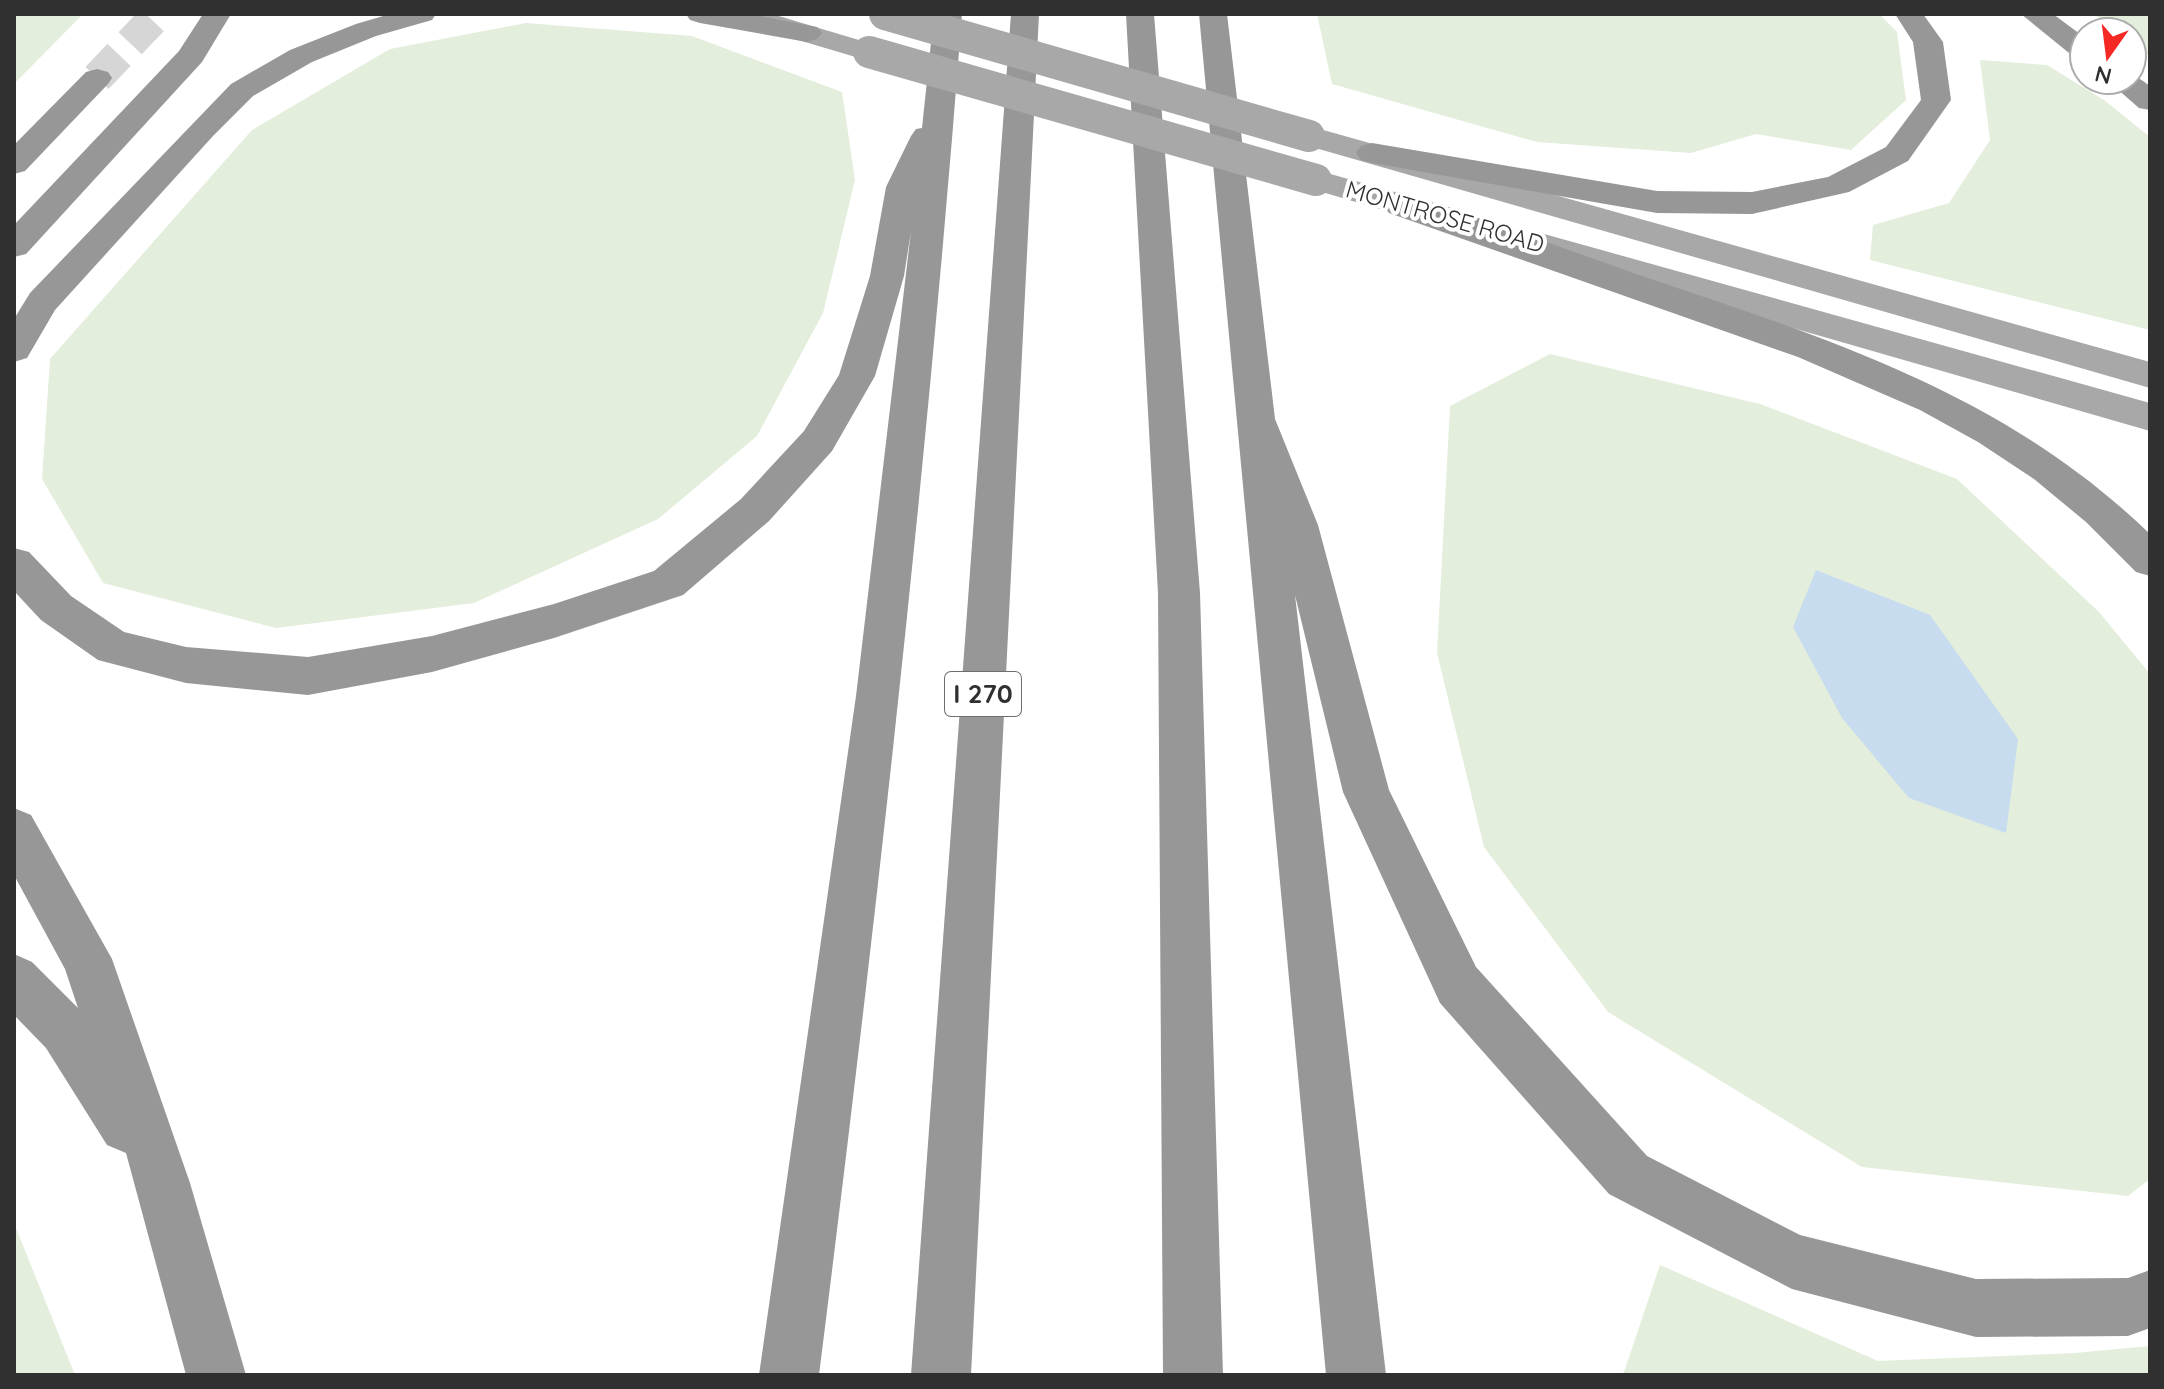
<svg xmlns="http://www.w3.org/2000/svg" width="2164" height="1389" viewBox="0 0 2164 1389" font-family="Quicksand,sans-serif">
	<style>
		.green { fill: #e4eedc }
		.water { fill: #c7dcef }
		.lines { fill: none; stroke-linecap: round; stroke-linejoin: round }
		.motorway-tunnel { stroke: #d6d6d6; stroke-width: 32; stroke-dasharray: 32 16; stroke-linecap: butt }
		.primary { fill: #a8a8a8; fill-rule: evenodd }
		.motorway { fill: #979797; fill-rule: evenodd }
		.primary-bridge { stroke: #a8a8a8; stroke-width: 32 }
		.labels { text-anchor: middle; stroke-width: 8; stroke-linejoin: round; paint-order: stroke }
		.far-street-label { font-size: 24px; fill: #303030; stroke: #fff }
		.shield { fill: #fff; stroke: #6e6e6e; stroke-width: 2 }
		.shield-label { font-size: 26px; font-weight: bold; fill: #303030 }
	</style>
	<rect width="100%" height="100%" fill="#fff"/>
	<path class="green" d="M14,14h69l-69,70z
		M1317,14h562l18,18 9,68 -55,50 -95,-16 -65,19 -154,-11 -205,-58z
		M2094,14h56v43l-18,-13v-12h-15z
		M526,23l166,13 150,56 13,88 -32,133 -66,123 -99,83 -184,84 -198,25 -173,-45 -61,-104 8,-120 202,-229 138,-81z
		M1980,60l67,5 57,35 46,37v193l-280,-70 3,-35 76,-22 41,-63z
		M1550,354l210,50 197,75 142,133 51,62v505l-22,17 -266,-29 -254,-155 -124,-165 -47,-194 13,-247z
		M14,1223l61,152h-61z
		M1660,1265l218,96 197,-8 75,-7v29h-527z"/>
	<path class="water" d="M1816,570l114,45 88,124 -12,94 -97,-35 -67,-80 -49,-91z"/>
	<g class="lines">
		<path class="motorway-tunnel" d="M97,78l61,-64"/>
		<path class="primary" d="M727,14h45l107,32 5,6 -5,6 -10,3 -138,-41z
			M1309,126l841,236v26l-852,-245 -5,-7 5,-7z
			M1316,170l140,39 5,8 -5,8 -12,3 -139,-41 -5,-7 5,-7z
			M1537,232l613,171v28l-625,-180 -5,-8 5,-8z"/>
		<path class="motorway" d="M203,14h28l-29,48 -176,192 -12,3v-32l165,-174z
			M390,14h46l-4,6 -56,16 -64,26 -59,34 -40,40 -158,174 -28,48 -13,4v-43l16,-26 201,-209 59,-34 66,-26z
			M686,14h63l68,13 5,6 -5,6 -10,3 -107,-19 -10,-3z
			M934,14h28c-35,455 -86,908 -143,1361h-60l97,-679 55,-465 -7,45 -29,100 -43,75 -63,70 -86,74 -129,43 -122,34 -124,23 -122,-12 -88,-23 -57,-40 -27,-29v-43l15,4 42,44 53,36 62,15 122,10 124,-21 122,-32 100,-33 87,-72 63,-68 35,-56 31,-99 16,-89 25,-51 5,-7 6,-1z
			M1011,14h28l-68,1361h-60z
			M1126,14h28l46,579 23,782h-60l-5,-782z
			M1199,14h28l48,405 43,106 71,265 87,177 171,189 153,79 176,44 152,-1 22,-8v58l-22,8 -152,1 -184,-48 -183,-95 -169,-191 -97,-211 -48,-197 91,780h-60z
			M1895,14h28l20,28 8,58 -43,61 -59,31 -97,22 -95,-1 -285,-50 -11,-3 -5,-7 5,-7 11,-3 285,48 95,1 76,-15 58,-30 35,-47 -8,-58z
			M2021,14h32l31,23v23l-10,-3z
			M97,69l11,3 4,6 -4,6 -83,87 -11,3v-29l72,-73z
			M2133,74l17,12v24l-11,-2 -32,-28h25z
			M1401,194c80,22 158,53 235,80 189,64 367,118 514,260v42l-14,-4 -50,-50 -52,-43 -56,-37 -58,-32 -122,-53 -409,-144 -5,-8 5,-8z
			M14,808l17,7 81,144 78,224 56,192h-60l-60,-222 -19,-8 -61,-97 -32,-33v-61l18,8 46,46 -13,-39 -51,-94z"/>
		<path class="primary-bridge" d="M885,14l424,122
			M869,52l447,128"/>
	</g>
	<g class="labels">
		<g class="far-street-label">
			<text transform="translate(1445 217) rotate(16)" y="8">MONTROSE ROAD</text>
		</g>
		<rect class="shield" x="945" y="672" width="76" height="44" rx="6"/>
		<g class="shield-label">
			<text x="983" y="703">I 270</text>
		</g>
	</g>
	<rect width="2164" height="1389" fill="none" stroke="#303030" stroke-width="32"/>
	<g transform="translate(2108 56) rotate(194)"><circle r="38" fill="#ffffff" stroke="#acacac" stroke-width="2"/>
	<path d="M0-6L14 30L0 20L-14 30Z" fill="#f52824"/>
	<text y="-12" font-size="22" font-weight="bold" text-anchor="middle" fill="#303030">N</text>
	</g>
</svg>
